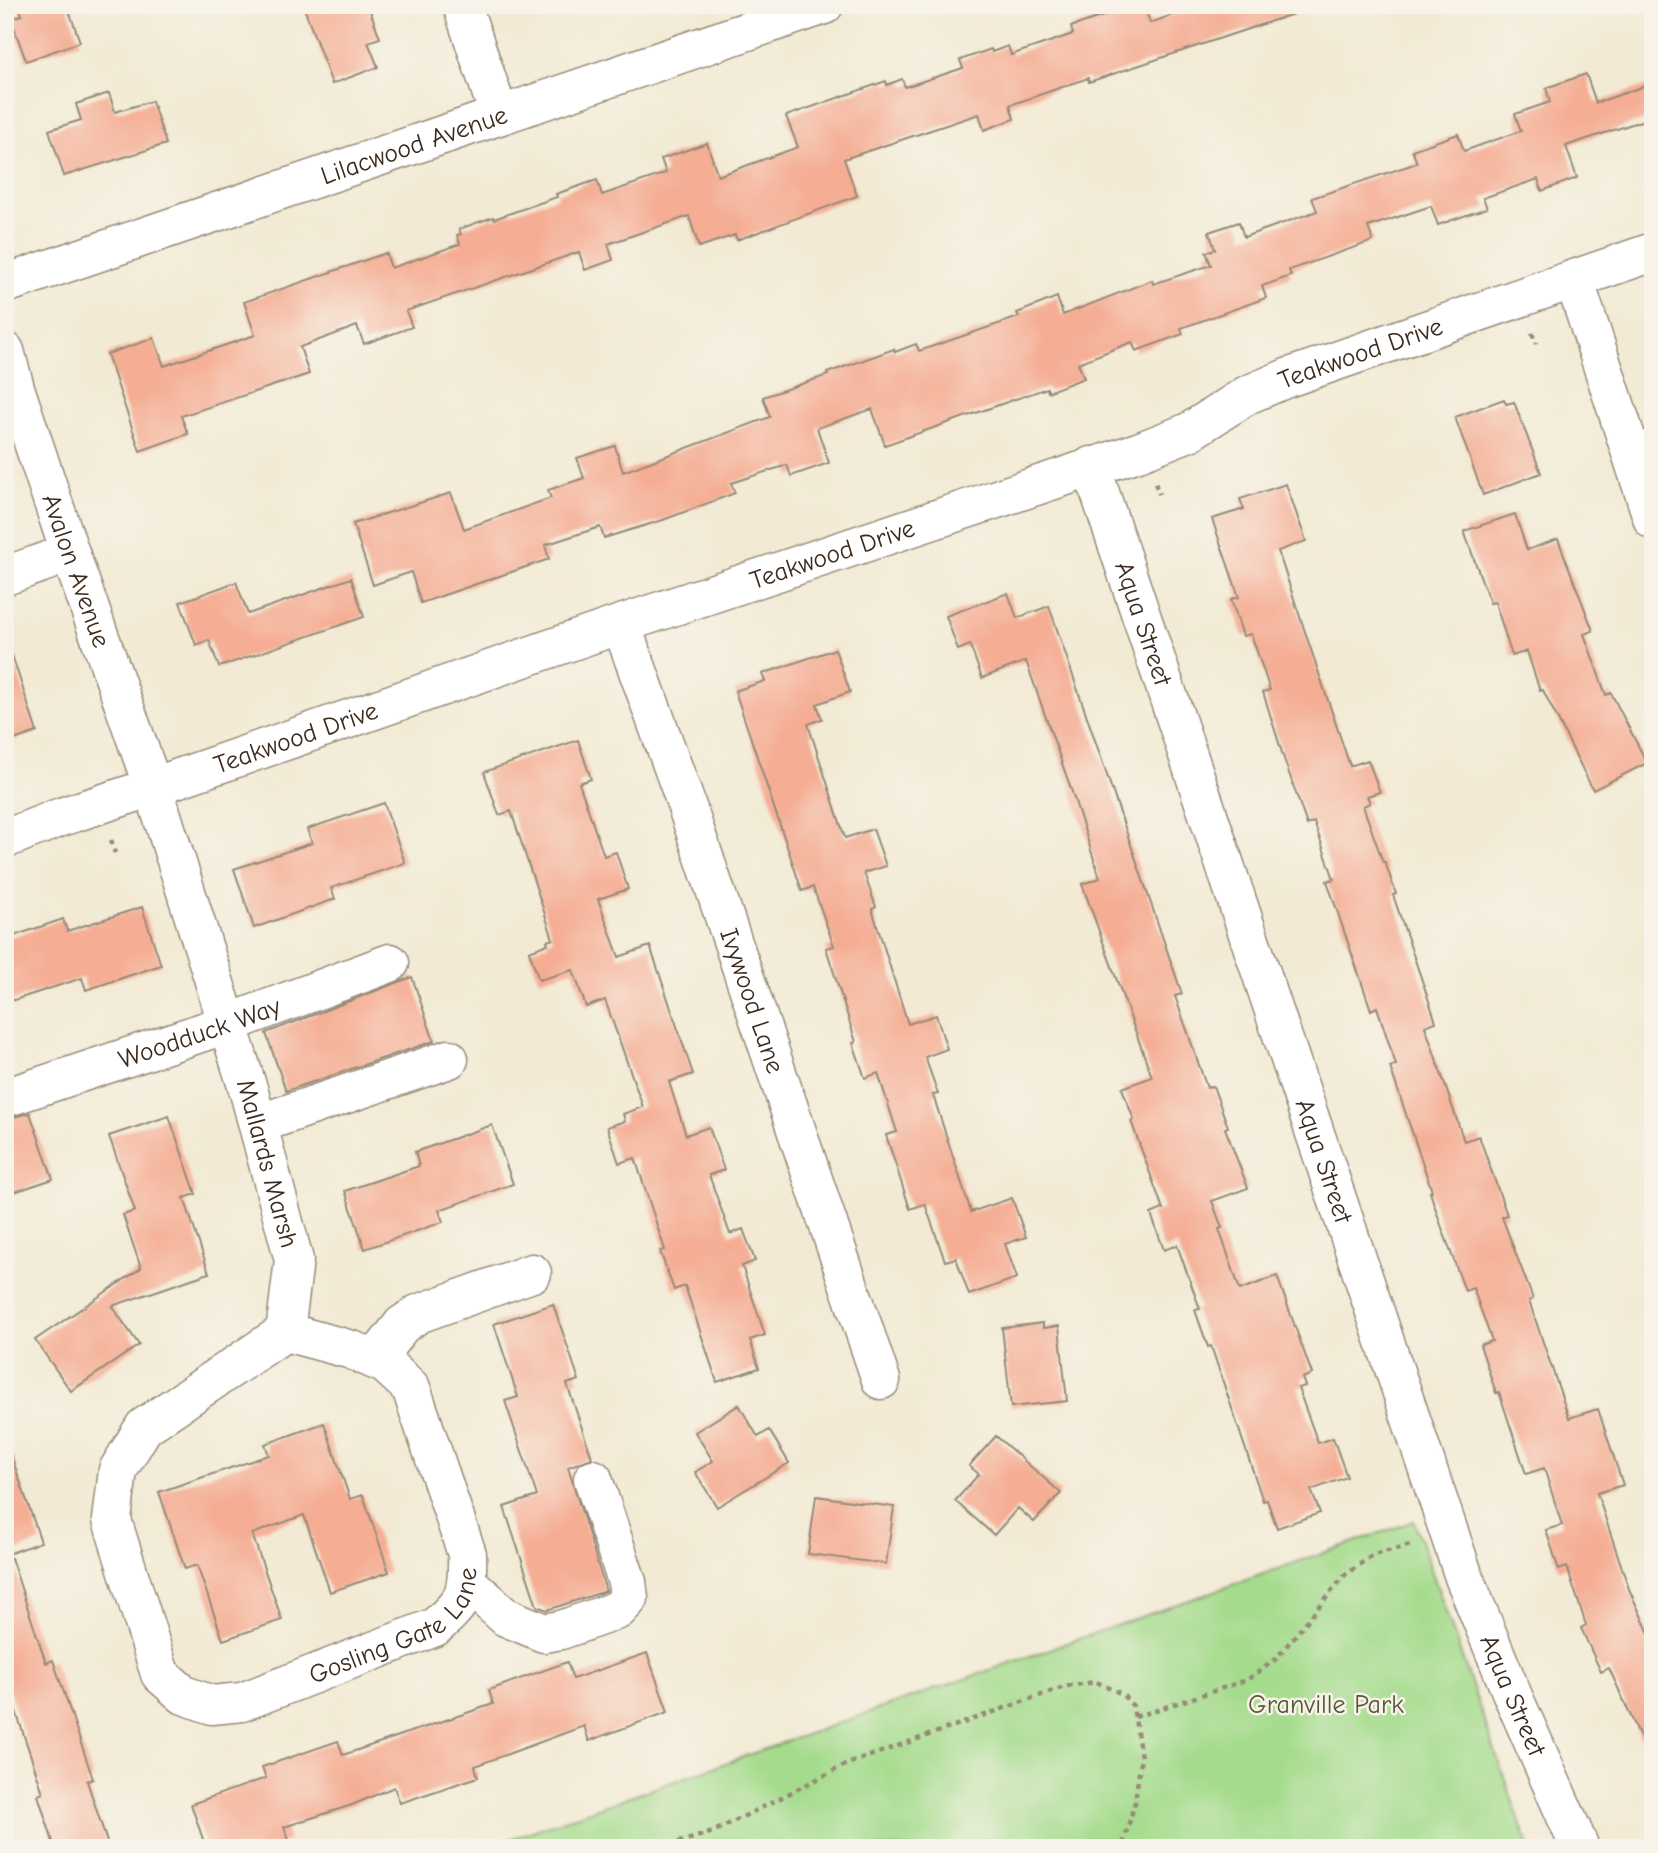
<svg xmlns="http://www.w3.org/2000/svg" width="1658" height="1853" viewBox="0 0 1658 1853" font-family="'Comic Neue',sans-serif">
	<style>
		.green { fill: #a4db8c; stroke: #708255; stroke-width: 2 }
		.building { fill: #f5ae94 }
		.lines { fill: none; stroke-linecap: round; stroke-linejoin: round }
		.minor-casing { stroke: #968a79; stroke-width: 41 }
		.path { stroke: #968a79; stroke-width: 4.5; stroke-dasharray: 5 5; stroke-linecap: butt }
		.minor { stroke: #fff; stroke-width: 38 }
		.labels { text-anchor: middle; stroke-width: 5; stroke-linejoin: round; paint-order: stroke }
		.street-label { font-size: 26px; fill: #3b2a1e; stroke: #f7f3e8 }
		.park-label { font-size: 26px; fill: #55563a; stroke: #f7f3e8 }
	</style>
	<rect width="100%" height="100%" fill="#f7f3e8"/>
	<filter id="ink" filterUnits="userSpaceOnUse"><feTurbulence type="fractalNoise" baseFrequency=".0143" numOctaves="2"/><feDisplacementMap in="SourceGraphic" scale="14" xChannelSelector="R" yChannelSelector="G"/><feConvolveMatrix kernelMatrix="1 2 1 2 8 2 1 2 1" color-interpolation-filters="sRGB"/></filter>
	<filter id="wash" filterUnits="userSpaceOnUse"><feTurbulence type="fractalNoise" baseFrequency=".00686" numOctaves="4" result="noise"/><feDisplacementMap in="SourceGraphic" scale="28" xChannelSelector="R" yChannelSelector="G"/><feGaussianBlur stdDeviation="1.57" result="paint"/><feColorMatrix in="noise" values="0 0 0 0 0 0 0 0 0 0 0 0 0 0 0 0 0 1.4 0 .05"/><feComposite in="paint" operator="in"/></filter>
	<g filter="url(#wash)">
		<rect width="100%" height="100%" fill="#f2ead4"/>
		<path class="green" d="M1414,1521l115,327h-1045z"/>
		<g id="blocks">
			<path class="building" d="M18,5h49l13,37 -54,19 -15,-42 11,-4z
				M303,5h65l12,33 -12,4 10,25 -46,17z
				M1135,5h9l6,18 50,-18h101l1,6 -213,71 -1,-4 -78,27 4,14 -30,11 -5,-16 -135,45 13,37 -120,44 -2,-5 -36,12 -10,-31 -81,28 5,16 -28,10 -6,-18 -173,59 6,16 -48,17 -7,-18 -57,21 9,27 -128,42 7,18 -48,17 -33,-97 47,-16 10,28 91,-31 -11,-33 142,-49 5,15 69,-24 -3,-9 4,-1 -2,-5 34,-12 1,2 63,-22 -1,-3 41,-14 5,15 64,-22 -5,-14 46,-16 11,33 80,-29 -12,-31 100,-35 1,4 15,-6 3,8 58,-19 -3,-8 31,-11 1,3 16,-6 3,9 62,-21 -2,-7z
				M1586,74l10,29 57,-20v34l-87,29 11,32 -35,13 -4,-12 -55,19 4,10 -49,17 -7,-19 -63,21 5,14 -84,29 2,6 -29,10 4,12 -85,30 2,6 -47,17 -4,-9 -54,21 6,15 -36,14 -1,-4 -162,57 -13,-36 -55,19 12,35 -38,13 -4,-11 -56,18 4,10 -72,27 -59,18 -4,-11 -55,18 4,14 -128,44 -10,-31 -38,13 -20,-61 98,-31 13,36 87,-31 -3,-8 36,-12 -7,-20 38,-12 8,26 147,-55 -7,-20 65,-22 -1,-2 67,-24 1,3 21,-8 3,7 100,-34 -2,-4 40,-16 6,18 89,-35 1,4 58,-19 -5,-13 9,-3 -6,-17 30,-10 5,15 73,-26 -5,-13 105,-35 -5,-13 46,-16 6,17 57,-20 -6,-17 35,-12 -4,-14z
				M109,93l6,19 37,-11 14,43 -102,32 -15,-46 32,-10 -5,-16z
				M1504,399l2,5 8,-2 27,71 -58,22 -28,-78z
				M1286,484l20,57 -28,10 72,215 18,-6 12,32 -13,4 3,7 -7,3 20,56h2l11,32 -3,1 43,127 -11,4 39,115 15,-5 28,79 -5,2 31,82 -4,2 40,117 29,-9 25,76 -26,8 32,96 24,53v123l-44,-97 -8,4 -20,-44 5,-3 -19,-58 -8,3 -13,-40 16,-5 -18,-57 -18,6 -27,-82 -3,1 -16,-48 12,-4 -19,-53 -8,3 -24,-66 -11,-33 2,-1 -42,-124 6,-2 -19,-58 -6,3 -44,-129 7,-2 -20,-57 -7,3 -24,-69 -20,-64 7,-2 -19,-56 -8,2 -12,-37 8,-2 -27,-78 32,-10 -4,-10z
				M1515,514l12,36 31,-11 35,92 -9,3 22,61 5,-2 36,70 -54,27 -50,-100 -3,1 -13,-40 -15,5 -17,-54 -5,1 -26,-72z
				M351,578l13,39 -145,50 -10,-27 -13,5 -16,-43 56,-20 12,32z
				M1008,593l9,25 32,-12 133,388 -7,2 32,92 6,-2 15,41 -3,1 23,60 -36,13 10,27 -3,1 21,61 37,-14 35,98 -10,4 3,8 -7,2 20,55 15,-5 14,39 -36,13 9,23 -43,15 -10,-28 -4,1 -52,-155 -3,1 -13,-37 5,-1 -23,-64 -13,5 -13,-36 12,-5 -32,-88 3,-1 -12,-32 30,-11 -70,-193 18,-6 -29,-89 -45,-128 -44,17 -12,-33 -12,5 -12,-34z
				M835,649l15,43 -33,12 5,15 -14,5 37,114 28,-9 13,37 -22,7 12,34 -4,2 36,115 28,-9 11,34 -22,8 13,37 -5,1 38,117 41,-14 14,39 -21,7 12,34 -48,17 -13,-37 -11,3 -20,-57 -15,5 -24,-74 11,-3 -19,-59 -13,5 -12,-35 3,-1 -30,-94 8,-2 -21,-59 -11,4 -67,-200 30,-10 -3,-7z
				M11,652l26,80 -32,11v-90z
				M578,740l13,39 -12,4 25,73 12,-4 12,37 -30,10 21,58 31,-11 43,128 -24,8 17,53 23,-8 15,43 -15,5 21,59 13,-5 12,32 -13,5 23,69 -15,5 9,28 -42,14 -32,-96 -11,4 -14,-39 5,-1 -30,-92 -16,5 -12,-36 18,-6 -2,-7 20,-7 -38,-107 -19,7 -13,-37 -34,10 -10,-29 19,-7 -1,-3 6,-2 -42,-128 -12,4 -15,-43z
				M384,803l21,60 -74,25 4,11 -81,29 -20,-59 78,-26 -5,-14z
				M142,907l19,58 -75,25 -4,-12 -77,25v-64l58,-20 4,12z
				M412,977l22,64 -148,50 -20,-58z
				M30,1113l23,66 -48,16v-76z
				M169,1116l27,78 -12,4 25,75 -97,33 27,39 -68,46 -36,-51 106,-72 -18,-53 12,-4 -26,-75z
				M492,1125l21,59 -74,26 4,12 -78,27 -20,-58 74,-25 -4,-14z
				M553,1304l26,76 -12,4 25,74 -24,9 38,124 -59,19 -10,-4 -33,-99 33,-11 -32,-95 13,-4 -24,-73z
				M1043,1323v5l16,-2 8,75 -56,6 -9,-79z
				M739,1405l19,32 11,-7 20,33 -72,44 -22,-35 18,-11 -18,-29z
				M324,1423l26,76 13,-4 26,77 -59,20 -26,-77 -52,19 30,86 -59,20 -26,-75 -12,4 -26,-77 110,-37 -4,-11z
				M996,1436l65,57 -27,29 -16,-14 -24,27 -39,-34 24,-27 -10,-8z
				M10,1452l31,90 -36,13v-102z
				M816,1496l78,11 -8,57 -78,-10z
				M11,1558l35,105 7,-3 40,119 -6,2 22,67h-54l-17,-53 5,-2 -38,-115v-119z
				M647,1653l21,59 -79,29 -5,-15 -109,40 3,11 -78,26 -6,-16 -42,18 -68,22 5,13 -24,8h-59l-15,-44 75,-26 -4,-11 76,-26 5,14 150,-51 -4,-14 78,-28 6,17z"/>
		</g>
	</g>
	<g filter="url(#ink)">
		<use href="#blocks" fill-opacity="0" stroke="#968a79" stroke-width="2"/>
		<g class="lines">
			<defs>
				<g id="minor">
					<path d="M462,5l37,110"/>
					<path d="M1574,279l79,241"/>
					<path id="s1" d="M5,284l819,-279"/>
					<path id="s2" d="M5,351l10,37 55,165 83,234 96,305 45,168 -9,72 -141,95 -26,43 -6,50 48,154 24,21 28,10 30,-3 193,-75c30,-26 33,-33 32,-73l-56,-166 -26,-24 -10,-4 -23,-10 -67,-18"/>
					<path id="s3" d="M1091,466l373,1111 48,117 68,154"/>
					<path d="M5,576l65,-23"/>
					<path id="s4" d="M621,624l62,171 198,585"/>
					<path id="s5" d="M5,839l56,-22 92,-30 468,-163 517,-172 51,-20 58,-37 40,-17 366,-126"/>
					<path id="s6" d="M5,1098l222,-74 163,-61"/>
					<path d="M258,1124l191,-65"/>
					<path d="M375,1360l27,-35 16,-11 114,-41"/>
					<path d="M468,1583l38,34 38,16 17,-3 57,-20 11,-12 -2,-16 -34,-103"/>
				</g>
			</defs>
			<use href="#minor" class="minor-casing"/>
			<path class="path" d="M5,230l7,-3
				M1532,333l4,11
				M1155,483l4,11
				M111,840l4,13
				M1135,1717l112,-37 28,-20 70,-85 28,-20 41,-11
				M659,1848l54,-16 134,-68 220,-78 29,-4 26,12 11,12 8,51 -6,45 -13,46"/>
			<use href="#minor" class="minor"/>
		</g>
	</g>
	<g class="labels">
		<g class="street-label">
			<text dy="9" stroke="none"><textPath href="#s1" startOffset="432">Lilacwood Avenue</textPath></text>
			<text dy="9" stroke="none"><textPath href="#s5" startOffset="1442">Teakwood Drive</textPath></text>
			<text dy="9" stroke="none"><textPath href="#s5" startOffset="875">Teakwood Drive</textPath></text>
			<text dy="9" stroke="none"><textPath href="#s2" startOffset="231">Avalon Avenue</textPath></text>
			<text dy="9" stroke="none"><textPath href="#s3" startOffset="166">Aqua Street</textPath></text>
			<text dy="9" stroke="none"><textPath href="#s5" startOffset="308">Teakwood Drive</textPath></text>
			<text dy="9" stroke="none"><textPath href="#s4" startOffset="399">Ivywood Lane</textPath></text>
			<text dy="9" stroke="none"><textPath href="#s6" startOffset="205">Woodduck Way</textPath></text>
			<text dy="9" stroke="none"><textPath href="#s3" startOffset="733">Aqua Street</textPath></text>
			<text dy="9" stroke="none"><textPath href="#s2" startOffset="854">Mallards Marsh</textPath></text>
			<text dy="9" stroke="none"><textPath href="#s2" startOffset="1726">Gosling Gate Lane</textPath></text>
			<text dy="9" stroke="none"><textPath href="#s3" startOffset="1300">Aqua Street</textPath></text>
		</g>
		<g class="park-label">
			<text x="1326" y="1713">Granville Park</text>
		</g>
	</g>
	<rect width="1658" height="1853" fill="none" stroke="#f7f3e8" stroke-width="28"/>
</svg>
